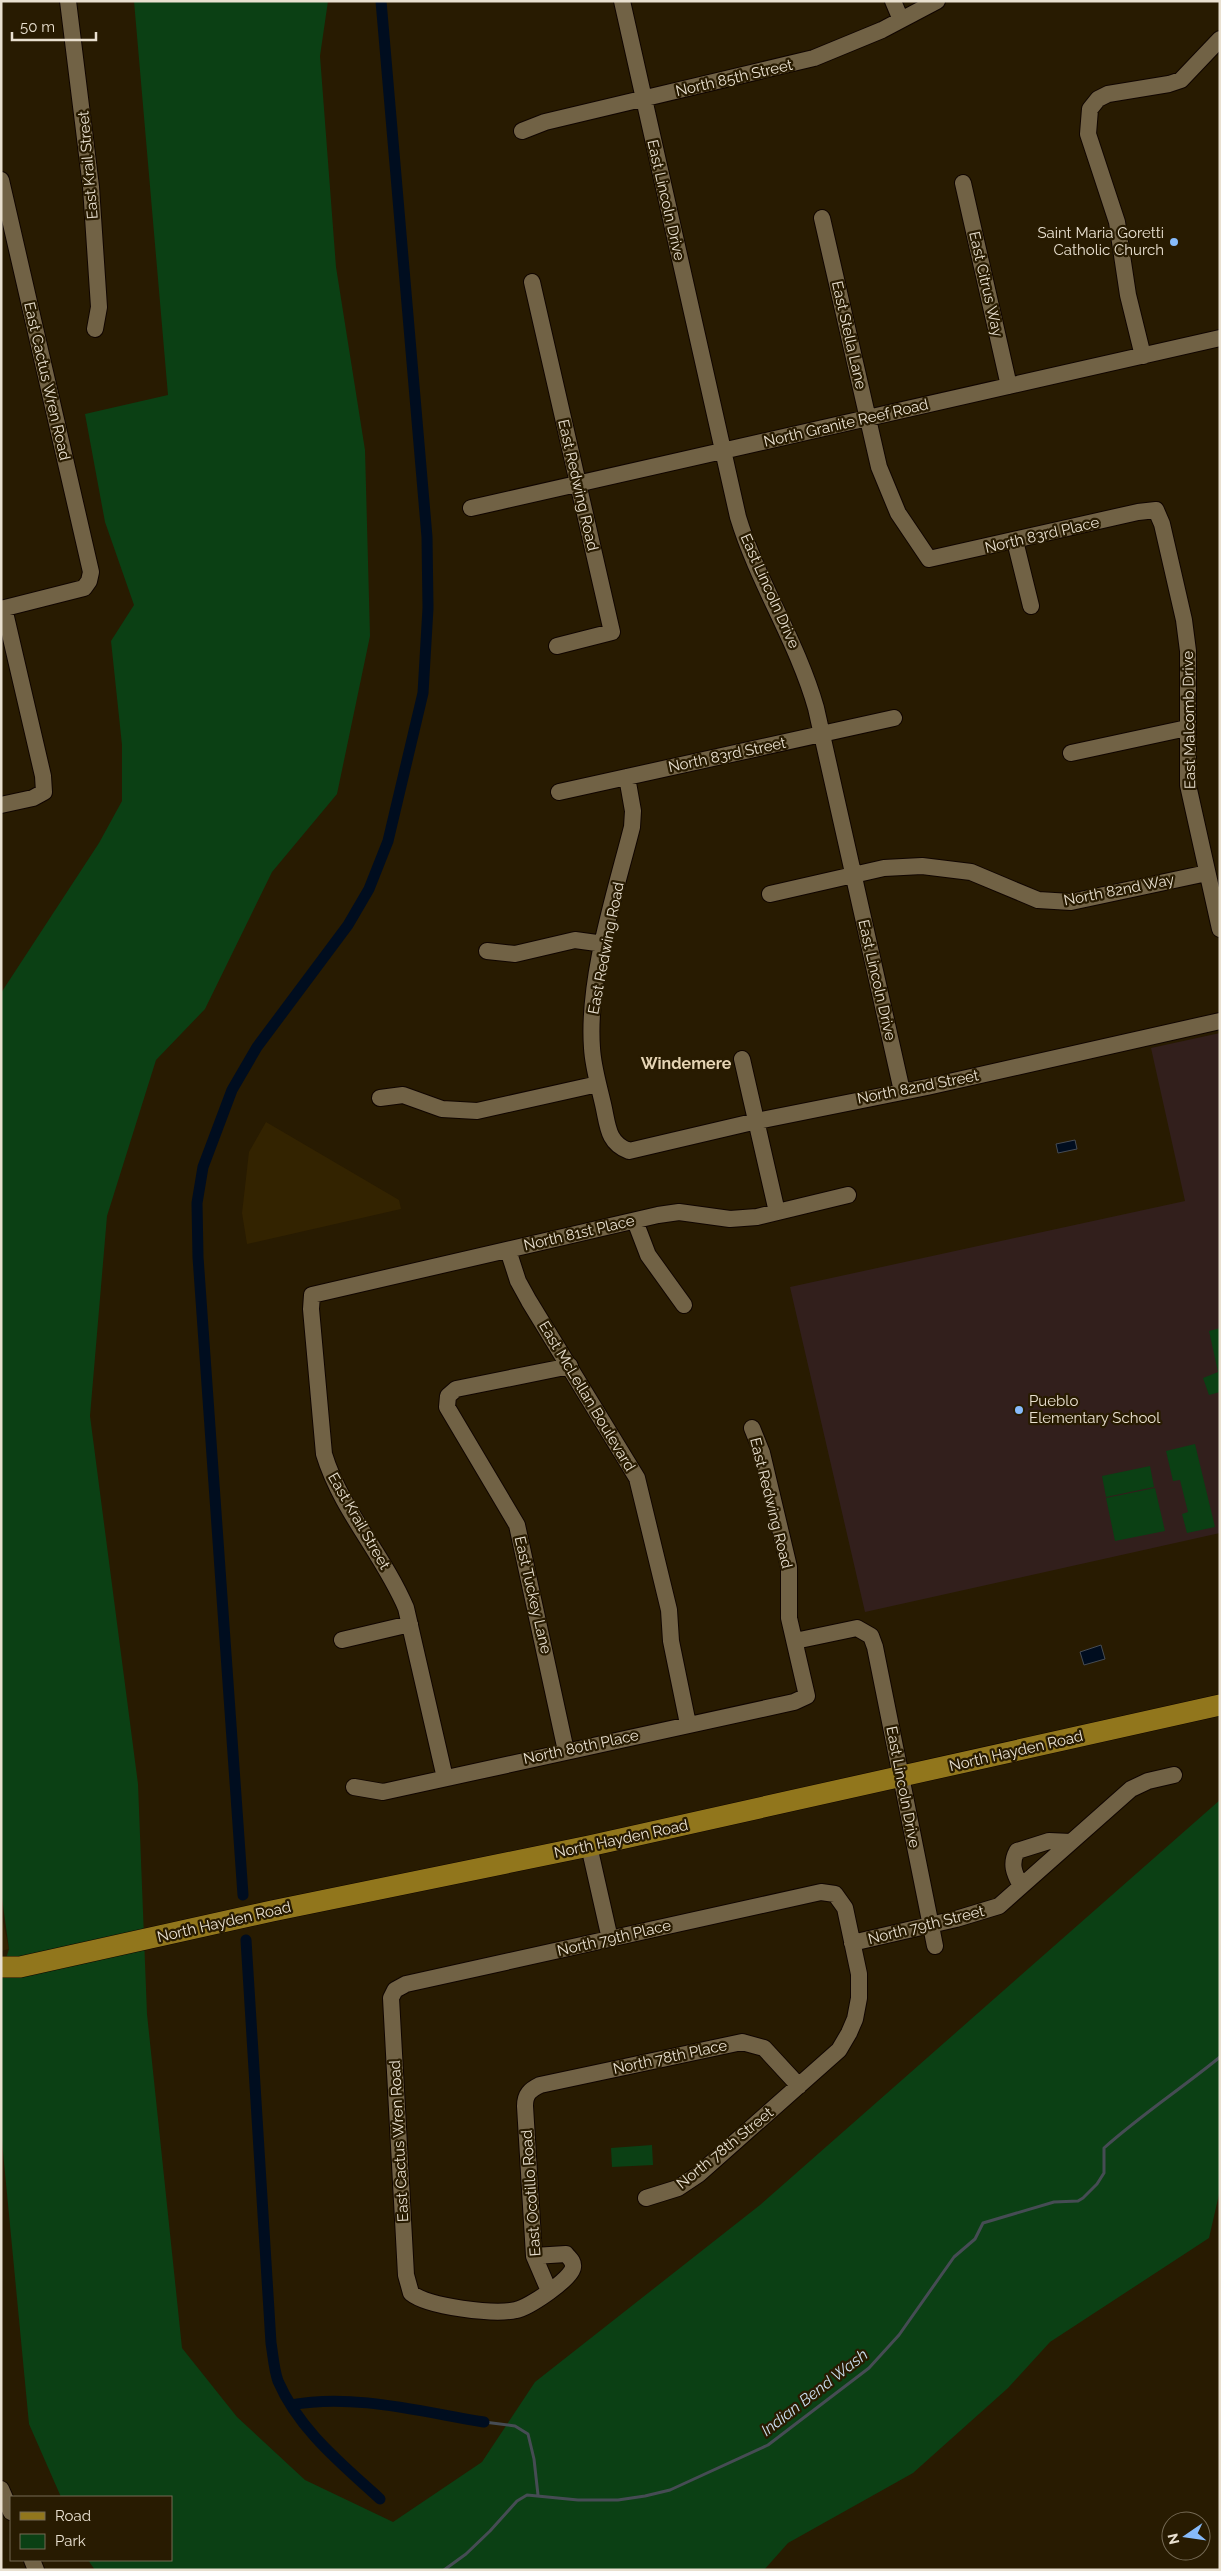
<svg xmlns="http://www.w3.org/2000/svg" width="1221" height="2571" viewBox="0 0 1221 2571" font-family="Raleway,sans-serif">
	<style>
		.built { fill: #332300 }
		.education { fill: #321f1c }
		.green { fill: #0b4014 }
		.water { fill: #000d1f; stroke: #464c54 }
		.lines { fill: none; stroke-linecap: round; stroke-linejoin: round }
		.stream { stroke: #464c54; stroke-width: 3 }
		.canal { stroke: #000d1f; stroke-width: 11 }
		.minor-casing { stroke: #100500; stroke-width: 18 }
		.major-casing { stroke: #100500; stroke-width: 22 }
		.minor { stroke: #716245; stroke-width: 16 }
		.major { stroke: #91761c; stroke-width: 21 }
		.poi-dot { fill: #87bbfb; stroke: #281b01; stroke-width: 2 }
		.labels { text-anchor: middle; stroke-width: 4.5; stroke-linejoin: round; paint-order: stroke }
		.street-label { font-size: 15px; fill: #e9e0d0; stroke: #281b01 }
		.poi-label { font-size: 15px; fill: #e9e0d0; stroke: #281b01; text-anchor: end }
		.neighbourhood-label { font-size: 16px; font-weight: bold; fill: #e5d4b4; stroke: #281b01 }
		.water-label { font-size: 16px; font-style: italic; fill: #cadded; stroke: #281b01 }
	</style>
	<rect width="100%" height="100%" fill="#281b01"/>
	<path class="built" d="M266,1122l133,78 2,9 -154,35 -5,-31 7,-61z
		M1,1912l8,37 -8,2z"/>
	<path class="education" d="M1220,1033v500l-355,79 -75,-325 395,-86 -34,-153z"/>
	<path class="green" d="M134,1h194l-8,55 16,211 29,183 5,186 -33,158 -65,78 -67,137 -49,51 -49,156 -17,200 48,368 9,230 35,334 55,69 68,63 88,42 89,-60 53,-80 225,-177 460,-405v390l-11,48 -159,104 -42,46 -95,85 -125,70 -24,27h-669l-7,-10h83v-63h-110l-32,-73 -28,-293v-157l8,-25 -8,-58v-898l98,-150 23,-42v-56l-11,-104 23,-36 -29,-83 -20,-108 83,-19z
		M1220,1328v64l-11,3 -6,-17 15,-6 -9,-41z
		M1195,1444l20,83 -28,6 -5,-19 6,-2 -8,-32 -7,1 -7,-30z
		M1150,1466l4,21 -48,10 -4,-21z
		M1155,1488l10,43 -50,10 -9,-43z
		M652,2145l1,20 -41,2 -1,-19z"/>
	<path class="water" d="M1075,1140l2,9 -19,4 -2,-9z
		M1101,1645l4,14 -21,6 -4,-13z"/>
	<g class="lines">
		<path class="stream" d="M484,2422l31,4 13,8 6,25 4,36
			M444,2570l22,-16 24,-23 27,-30 10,-6 51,5h40l27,-4 25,-6 98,-45 101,-77 30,-33 55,-78 21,-18 8,-16 71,-21 24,-1 5,-3 14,-14 7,-11v-25c37,-33 78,-60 116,-91"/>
		<path class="canal" d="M243,1895l-45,-638 -1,-54 6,-36 29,-77 25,-43 91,-122 21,-36 19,-48 35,-148 5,-85 -1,-71 -46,-536
			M246,1940l25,403c2,12 3,27 7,38 21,49 64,83 102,118
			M291,2405c62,-12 131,7 193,17"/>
		<defs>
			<path id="minor" d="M68,1l23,186 8,120 -4,22
				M622,1l116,516c20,66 59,124 78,191l86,383
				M893,1l8,19
				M522,131l23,-9 269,-64 68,-28 55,-29
				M1,180l90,392 -2,9 -5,7 -83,21
				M963,183l46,203
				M822,218l57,249 19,46 31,46 209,-47 18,-2 6,14 22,96 4,31v134l32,144
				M532,282l80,350 -55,14
				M1143,356l-15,-61 -11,-73 -29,-88 2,-25 8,-10 10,-5 61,-10 12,-4 39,-41
				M471,508l749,-170
				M1015,541l16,65
				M1071,753l116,-25
				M627,777l6,34 -1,16c-17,67 -45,152 -40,221 1,19 7,38 11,56 5,21 4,39 26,47l128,-30 170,-34 293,-66
				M559,792l335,-74
				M1,805l32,-7 11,-6 -1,-16 -39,-168
				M770,894l114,-26 38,-2 49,6 67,28 33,2 136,-29
				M487,951l28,3 60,-14 29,4
				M742,1059l35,153
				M380,1098l23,-3 39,14 35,2 121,-27
				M635,1221l13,34 36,50
				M508,1250l10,31 11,20 108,177 32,132 2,31 17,83
				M342,1640l68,-16
				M795,1641l62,-13 14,8 4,11 60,299
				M566,1751l-49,-226 -70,-118 1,-11 8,-7 114,-23
				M445,1778l-39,-170c-23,-54 -65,-98 -82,-154l-13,-145 1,-14 346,-80 21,-3 51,7 27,-2 91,-22
				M354,1787l29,5 411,-90 13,-6 -18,-78v-51l-27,-114 -10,-25
				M589,1846l21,93
				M1021,1886c-7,-13 -11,-22 -4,-35l32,-10 22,1
				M852,1943l104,-24 43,-13 132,-117 17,-8 26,-6
				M534,2256l32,-2c3,4 8,7 7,13 0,11 -45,41 -57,43 -21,5 -88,-3 -105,-17l-5,-18 -15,-277 4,-8 11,-6 415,-92 14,2 10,14 14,66v24l-4,21 -6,14 -10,17 -140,124 -21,14 -32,10
				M549,2291l-15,-35 -9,-150c0,-12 5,-16 15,-21l202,-43 22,6 35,38
				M1,2489l10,23
				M32,2560l4,10"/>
			<path id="major" d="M1,1967h19l252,-56 317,-65 631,-141"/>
		</defs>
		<use href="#minor" class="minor-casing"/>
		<use href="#major" class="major-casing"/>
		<use href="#minor" class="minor"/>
		<use href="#major" class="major"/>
	</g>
	<g class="poi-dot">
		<circle cx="1174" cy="242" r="5"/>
		<circle cx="1019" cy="1410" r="5"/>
	</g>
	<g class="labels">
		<g class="street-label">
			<text transform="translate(734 78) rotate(-13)" y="5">North 85th Street</text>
			<text transform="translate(88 165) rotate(-95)" y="5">East Krail Street</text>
			<text transform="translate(666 200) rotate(77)" y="5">East Lincoln Drive</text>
			<text transform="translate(986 284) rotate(77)" y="5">East Citrus Way</text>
			<text transform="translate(849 335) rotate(77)" y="5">East Stella Lane</text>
			<text transform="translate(47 381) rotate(77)" y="5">East Cactus Wren Road</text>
			<text transform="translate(846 423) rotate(-13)" y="5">North Granite Reef Road</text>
			<text transform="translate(578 485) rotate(77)" y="5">East Redwing Road</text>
			<text transform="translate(1042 535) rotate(-13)" y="5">North 83rd Place</text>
			<text transform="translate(770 591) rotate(66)" y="5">East Lincoln Drive</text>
			<text transform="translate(1189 720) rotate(-91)" y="5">East Malcomb Drive</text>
			<text transform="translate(727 755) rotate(-12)" y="5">North 83rd Street</text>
			<text transform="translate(1119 890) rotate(-11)" y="5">North 82nd Way</text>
			<text transform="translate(606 948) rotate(-79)" y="5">East Redwing Road</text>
			<text transform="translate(877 980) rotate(77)" y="5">East Lincoln Drive</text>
			<text transform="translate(918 1087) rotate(-11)" y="5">North 82nd Street</text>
			<text transform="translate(579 1233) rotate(-13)" y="5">North 81st Place</text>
			<text transform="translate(587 1396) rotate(59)" y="5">East McLellan Boulevard</text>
			<text transform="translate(771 1503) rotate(76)" y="5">East Redwing Road</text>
			<text transform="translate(359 1521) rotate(60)" y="5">East Krail Street</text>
			<text transform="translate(533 1595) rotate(77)" y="5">East Tuckey Lane</text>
			<text transform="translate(581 1747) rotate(-12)" y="5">North 80th Place</text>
			<text transform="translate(1016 1751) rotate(-13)" y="5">North Hayden Road</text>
			<text transform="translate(903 1787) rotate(79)" y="5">East Lincoln Drive</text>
			<text transform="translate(621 1839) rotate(-12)" y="5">North Hayden Road</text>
			<text transform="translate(224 1922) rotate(-13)" y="5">North Hayden Road</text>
			<text transform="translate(926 1925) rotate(-14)" y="5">North 79th Street</text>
			<text transform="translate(614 1938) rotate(-13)" y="5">North 79th Place</text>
			<text transform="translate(670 2057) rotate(-12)" y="5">North 78th Place</text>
			<text transform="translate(399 2141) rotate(-93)" y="5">East Cactus Wren Road</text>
			<text transform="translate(725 2148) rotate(-39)" y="5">North 78th Street</text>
			<text transform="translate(531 2193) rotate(-94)" y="5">East Ocotillo Road</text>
		</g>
		<g class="poi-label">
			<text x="1164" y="238">Saint Maria Goretti<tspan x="1164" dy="17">Catholic Church</tspan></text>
			<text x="1029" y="1406" text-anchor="start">Pueblo<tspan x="1029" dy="17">Elementary School</tspan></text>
		</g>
		<g class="neighbourhood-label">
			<text x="686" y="1069">Windemere</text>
		</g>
		<g class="water-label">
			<text transform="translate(814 2392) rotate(-38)" y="6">Indian Bend Wash</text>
		</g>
	</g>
	<rect width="1221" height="2571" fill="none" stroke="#e9e0d0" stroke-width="5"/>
	<rect x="10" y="2496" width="162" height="65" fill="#281b01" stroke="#756a54"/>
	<rect x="20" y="2512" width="25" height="8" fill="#91761c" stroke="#756a54"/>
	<text x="55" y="2521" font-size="15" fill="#e9e0d0">Road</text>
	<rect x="20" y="2534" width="25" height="15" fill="#0b4014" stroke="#756a54"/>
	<text x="55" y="2546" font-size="15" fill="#e9e0d0">Park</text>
	<g transform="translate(1186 2536) rotate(257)"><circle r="24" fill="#281b01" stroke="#756a54"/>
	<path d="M0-4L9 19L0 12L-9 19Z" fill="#87bbfb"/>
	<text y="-8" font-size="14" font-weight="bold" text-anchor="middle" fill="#e9e0d0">N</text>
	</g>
	<path d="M12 32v8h84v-8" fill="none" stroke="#e9e0d0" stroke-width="2.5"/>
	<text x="20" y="32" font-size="15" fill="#e9e0d0" stroke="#281b01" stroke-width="4" paint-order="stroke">50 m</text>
</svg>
